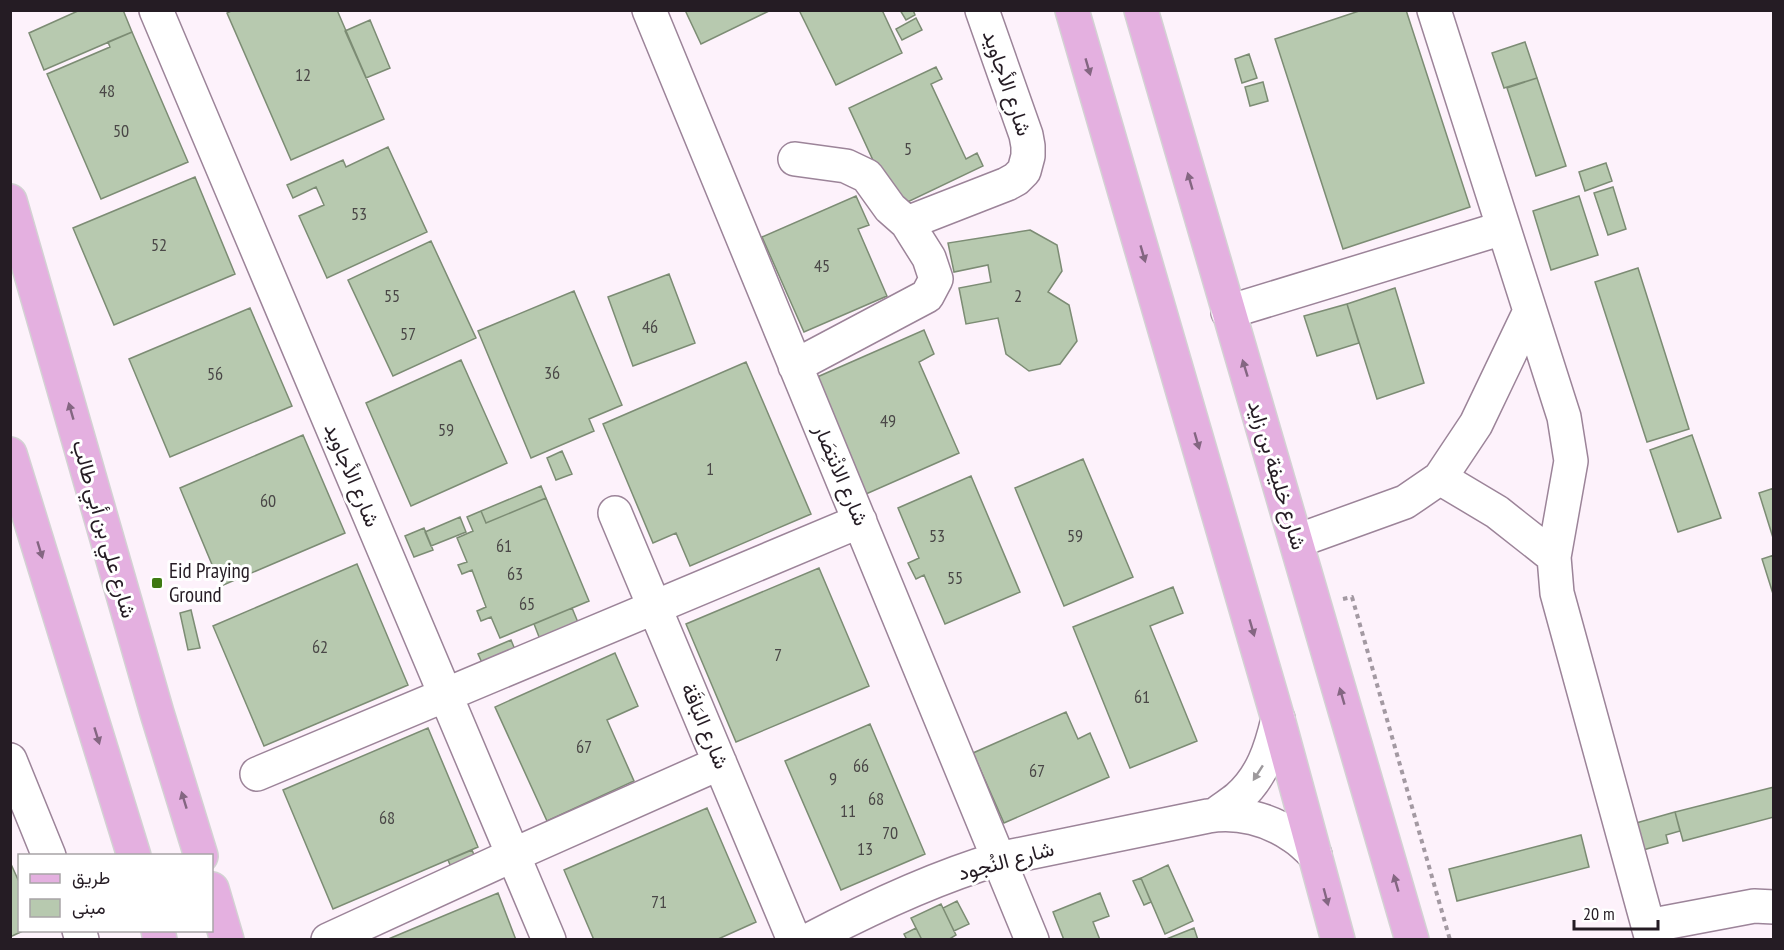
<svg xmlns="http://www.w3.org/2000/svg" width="1784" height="950" viewBox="0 0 1784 950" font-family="'PT Sans Narrow',Vazirmatn,sans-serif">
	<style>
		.building { fill: #b7c9af; stroke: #7c8c74; stroke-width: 1.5 }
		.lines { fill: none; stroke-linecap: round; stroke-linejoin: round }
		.minor-casing { stroke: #9c8499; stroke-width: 36 }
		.major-casing { stroke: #d3d2d3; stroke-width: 36 }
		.path { stroke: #a399a2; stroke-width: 4; stroke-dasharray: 4.5 4.5; stroke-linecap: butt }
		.minor { stroke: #fff; stroke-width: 33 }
		.major { stroke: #e4b0e0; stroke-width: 33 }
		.oneway { fill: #846682 }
		.oneway2 { fill: #9d999c }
		.poi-dot { fill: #3f7a12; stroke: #fff; stroke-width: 2 }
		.labels { text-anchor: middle; stroke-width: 6; stroke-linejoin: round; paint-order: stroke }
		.number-label { font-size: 18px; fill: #4a4747 }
		.street-label { font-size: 21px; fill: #251c24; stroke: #fff }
		.poi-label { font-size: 21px; fill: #251c24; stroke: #fff; text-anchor: start }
	</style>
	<rect width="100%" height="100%" fill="#fdf2fb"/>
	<path class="building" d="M80,10h43l9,22 -88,38 -15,-37z
		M233,10h104l47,109 -93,41 -64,-147z
		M685,10h86l-70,34z
		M799,10h83l20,43 -66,32z
		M900,10h13l2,5 -9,5z
		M1362,10h44l64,197 -127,42 -68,-210z
		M916,18l6,12 -20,10 -6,-11z
		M370,20l20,48 -24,10 -21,-47z
		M132,32l56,130 -87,37 -54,-125 63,-27 -2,-5z
		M1525,42l12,36 -33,10 -12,-35z
		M1249,54l8,24 -15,5 -7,-24z
		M936,67l6,12 -11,5 35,75 11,-6 6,13 -88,42 -46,-100z
		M1537,78l29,88 -30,10 -29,-88z
		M1263,82l5,19 -18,5 -5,-19z
		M388,147l39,85 -100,46 -28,-62 25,-11 -8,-18 -23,11 -6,-13 56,-25 3,7z
		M1606,163l6,18 -27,10 -6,-19z
		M195,177l40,97 -121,51 -41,-97z
		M1613,187l13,42 -18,6 -14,-42z
		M856,196l13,29 -11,4 29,67 -83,36 -42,-95z
		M1579,196l19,59 -47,15 -18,-59z
		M1030,230l27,15 5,26 -14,21 21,13 8,36 -17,23 -31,7 -23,-17 -8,-36 -32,6 -7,-36 32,-6 -3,-17 -34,7 -6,-29z
		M431,241l45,97 -83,38 -45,-96z
		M1638,268l51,161 -42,13 -52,-160z
		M669,274l26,69 -62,23 -25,-69z
		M1395,288l29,95 -47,16 -30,-95z
		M574,291l48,114 -33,14 5,12 -63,27 -53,-127z
		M1347,304l12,39 -42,13 -13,-40z
		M250,308l42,98 -122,51 -41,-98z
		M924,330l10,24 -15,8 40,91 -93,41 -51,-116z
		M461,360l46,103 -96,43 -45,-103z
		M746,362l65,152 -121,52 -14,-33 -23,10 -50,-119z
		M303,435l42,98 -124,53 -41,-98z
		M1692,435l29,83 -43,14 -28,-82z
		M562,451l10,23 -16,6 -9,-22z
		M1083,459l50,118 -69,29 -49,-118z
		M971,476l49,116 -75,32 -21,-49 -8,4 -8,-16 11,-5 -21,-50z
		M541,486l5,12 -60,25 -5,-12z
		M1774,488v53l-15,-48z
		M546,498l43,103 -89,37 -9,-21 -10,4 -4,-10 9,-4 -14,-37 -10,4 -4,-9 9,-3 -10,-24 16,-7 -6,-14 14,-6 5,12z
		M460,517l6,15 -35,14 -6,-14z
		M424,528l9,22 -19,7 -9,-21z
		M1774,555v42l-12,-38z
		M357,564l51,121 -144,61 -51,-120z
		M819,568l50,118 -133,56 -50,-118z
		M1173,587l10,26 -33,13 47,115 -67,27 -57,-141z
		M572,608l10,24 -39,15 -9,-23z
		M191,610l9,38 -12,2 -8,-37z
		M511,640l5,12 -33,13 -5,-11z
		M615,653l23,53 -31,14 27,61 -87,40 -52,-114z
		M1066,712l12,27 12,-6 19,44 -105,46 -31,-70z
		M870,724l55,130 -84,36 -56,-129z
		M428,728l50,119 -145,62 -50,-119z
		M1774,787v30l-91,24 -8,-29z
		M707,808l49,114 -40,18h-122l-30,-70z
		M1675,812l5,19 -14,4 2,8 -25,7 -7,-27z
		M1581,835l8,32 -132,34 -8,-32z
		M472,850l5,12 -24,10 -5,-12z
		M10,862l10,22v46h5l-15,7z
		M1168,865l25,56 -28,13 -24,-56z
		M1141,878l10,24 -7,3 -11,-24z
		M498,893l18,47h-130z
		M1100,893l9,23 -16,6 7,18h-36l-11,-28z
		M957,901l12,23 -15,7 -11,-23z
		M941,904l15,31 -8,5h-26l-11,-22z
		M916,928l6,12h-15l-3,-6z
		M1194,928l4,12h-34z"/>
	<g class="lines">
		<defs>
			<path id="minor" d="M156,10l393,930
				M649,10l383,930
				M1434,10l130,407 7,44 -17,96 3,36 95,347
				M795,159l51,7 21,10 23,32 17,15 22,35 7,21 -9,17 -132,70
				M907,223l100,-39 9,-5 8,-8 4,-15v-10l-2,-11 -44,-125
				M1228,312l275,-84
				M1440,478l57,34 57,45
				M615,513l179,427
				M1297,541l108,-39 35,-24 36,-54 54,-113
				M10,760l39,96
				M257,774l603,-253
				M1215,815c7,-6 16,-11 23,-17 24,-21 33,-49 40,-79
				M1648,926l106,-20 20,1
				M79,930l3,10
				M328,940l185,-85 207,-92
				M809,940c59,-31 125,-62 189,-81l210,-43c29,-5 61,3 85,20 8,5 15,12 22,19"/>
			<path id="major" d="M1072,10l206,709 60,221
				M1141,10l271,930
				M10,201l147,512 44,143
				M10,454l124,402
				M212,889l15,51
				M158,930l2,10"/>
		</defs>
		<use href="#minor" class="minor-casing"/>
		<use href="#major" class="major-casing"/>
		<path class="path" d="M1343,599l9,-2 98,343"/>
		<use href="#minor" class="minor"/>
		<use href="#major" class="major"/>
	</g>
	<defs><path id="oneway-solid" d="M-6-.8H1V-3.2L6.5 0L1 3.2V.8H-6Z" transform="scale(1.5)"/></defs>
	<g class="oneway">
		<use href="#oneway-solid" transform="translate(1088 67) rotate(74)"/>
		<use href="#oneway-solid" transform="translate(1190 181) rotate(-106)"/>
		<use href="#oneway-solid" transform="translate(1143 254) rotate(74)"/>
		<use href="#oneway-solid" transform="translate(1245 368) rotate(-107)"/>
		<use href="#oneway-solid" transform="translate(71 411) rotate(-106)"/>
		<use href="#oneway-solid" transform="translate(1197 441) rotate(74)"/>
		<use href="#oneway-solid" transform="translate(40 550) rotate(73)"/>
		<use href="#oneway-solid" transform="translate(1252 628) rotate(74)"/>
		<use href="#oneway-solid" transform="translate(1342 696) rotate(-106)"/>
		<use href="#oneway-solid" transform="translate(97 736) rotate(73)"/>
		<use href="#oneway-solid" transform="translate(184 800) rotate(-107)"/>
		<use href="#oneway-solid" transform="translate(1396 883) rotate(-106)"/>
		<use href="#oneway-solid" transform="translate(1326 897) rotate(75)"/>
	</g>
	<use class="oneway2" href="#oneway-solid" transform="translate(1258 773) rotate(123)"/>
	<rect class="poi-dot" x="151" y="577" width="12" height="12" rx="3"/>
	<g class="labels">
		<g class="number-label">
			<text x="303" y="81">12</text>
			<text x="107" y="97">48</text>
			<text x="121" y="137">50</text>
			<text x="908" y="155">5</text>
			<text x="359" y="220">53</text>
			<text x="159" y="251">52</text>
			<text x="822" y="272">45</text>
			<text x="392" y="302">55</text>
			<text x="1018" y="302">2</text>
			<text x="650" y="333">46</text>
			<text x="408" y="340">57</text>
			<text x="552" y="379">36</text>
			<text x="215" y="380">56</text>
			<text x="888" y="427">49</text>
			<text x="446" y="436">59</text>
			<text x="710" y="475">1</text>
			<text x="268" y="507">60</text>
			<text x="937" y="542">53</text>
			<text x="1075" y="542">59</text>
			<text x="504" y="552">61</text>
			<text x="515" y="580">63</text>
			<text x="955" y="584">55</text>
			<text x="527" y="610">65</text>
			<text x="320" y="653">62</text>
			<text x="778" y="661">7</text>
			<text x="1142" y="703">61</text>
			<text x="584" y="753">67</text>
			<text x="861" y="772">66</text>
			<text x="1037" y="777">67</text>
			<text x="833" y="785">9</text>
			<text x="876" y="805">68</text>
			<text x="848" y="817">11</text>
			<text x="387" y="824">68</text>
			<text x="890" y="839">70</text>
			<text x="865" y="855">13</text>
			<text x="659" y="908">71</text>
		</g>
		<g class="street-label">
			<text transform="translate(1007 83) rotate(71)" y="7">شارع الأجاويد</text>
			<text transform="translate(352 475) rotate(67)" y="7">شارع الأجاويد</text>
			<text transform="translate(841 475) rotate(67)" y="7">شارع الانْتِصَار</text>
			<text transform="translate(1277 475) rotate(73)" y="7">شارع خليفة بن زايد</text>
			<text transform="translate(104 529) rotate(74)" y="7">شارع علي بن أبي طالب</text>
			<text transform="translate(705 726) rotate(67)" y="7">شارع البَاقَة</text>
			<text transform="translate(1006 861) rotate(-15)" y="7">شارع النُجود</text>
		</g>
		<g class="poi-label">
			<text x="169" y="578">Eid Praying<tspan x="169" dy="24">Ground</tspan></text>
		</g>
	</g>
	<rect width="1784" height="950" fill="none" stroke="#251c24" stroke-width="24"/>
	<rect x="18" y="854" width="195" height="78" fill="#ffffff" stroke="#a8a4a7" stroke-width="1.5"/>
	<rect x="30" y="874" width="30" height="9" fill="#e4b0e0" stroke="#a8a4a7" stroke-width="1.5"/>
	<text x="72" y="884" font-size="18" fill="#251c24">طريق</text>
	<rect x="30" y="899" width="30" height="18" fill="#b7c9af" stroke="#a8a4a7" stroke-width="1.5"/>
	<text x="72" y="914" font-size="18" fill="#251c24">مبنى</text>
	<path d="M1574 920v9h84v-9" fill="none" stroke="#251c24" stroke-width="3"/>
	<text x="1583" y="920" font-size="18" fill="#251c24" stroke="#ffffff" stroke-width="4.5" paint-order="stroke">20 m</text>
</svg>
